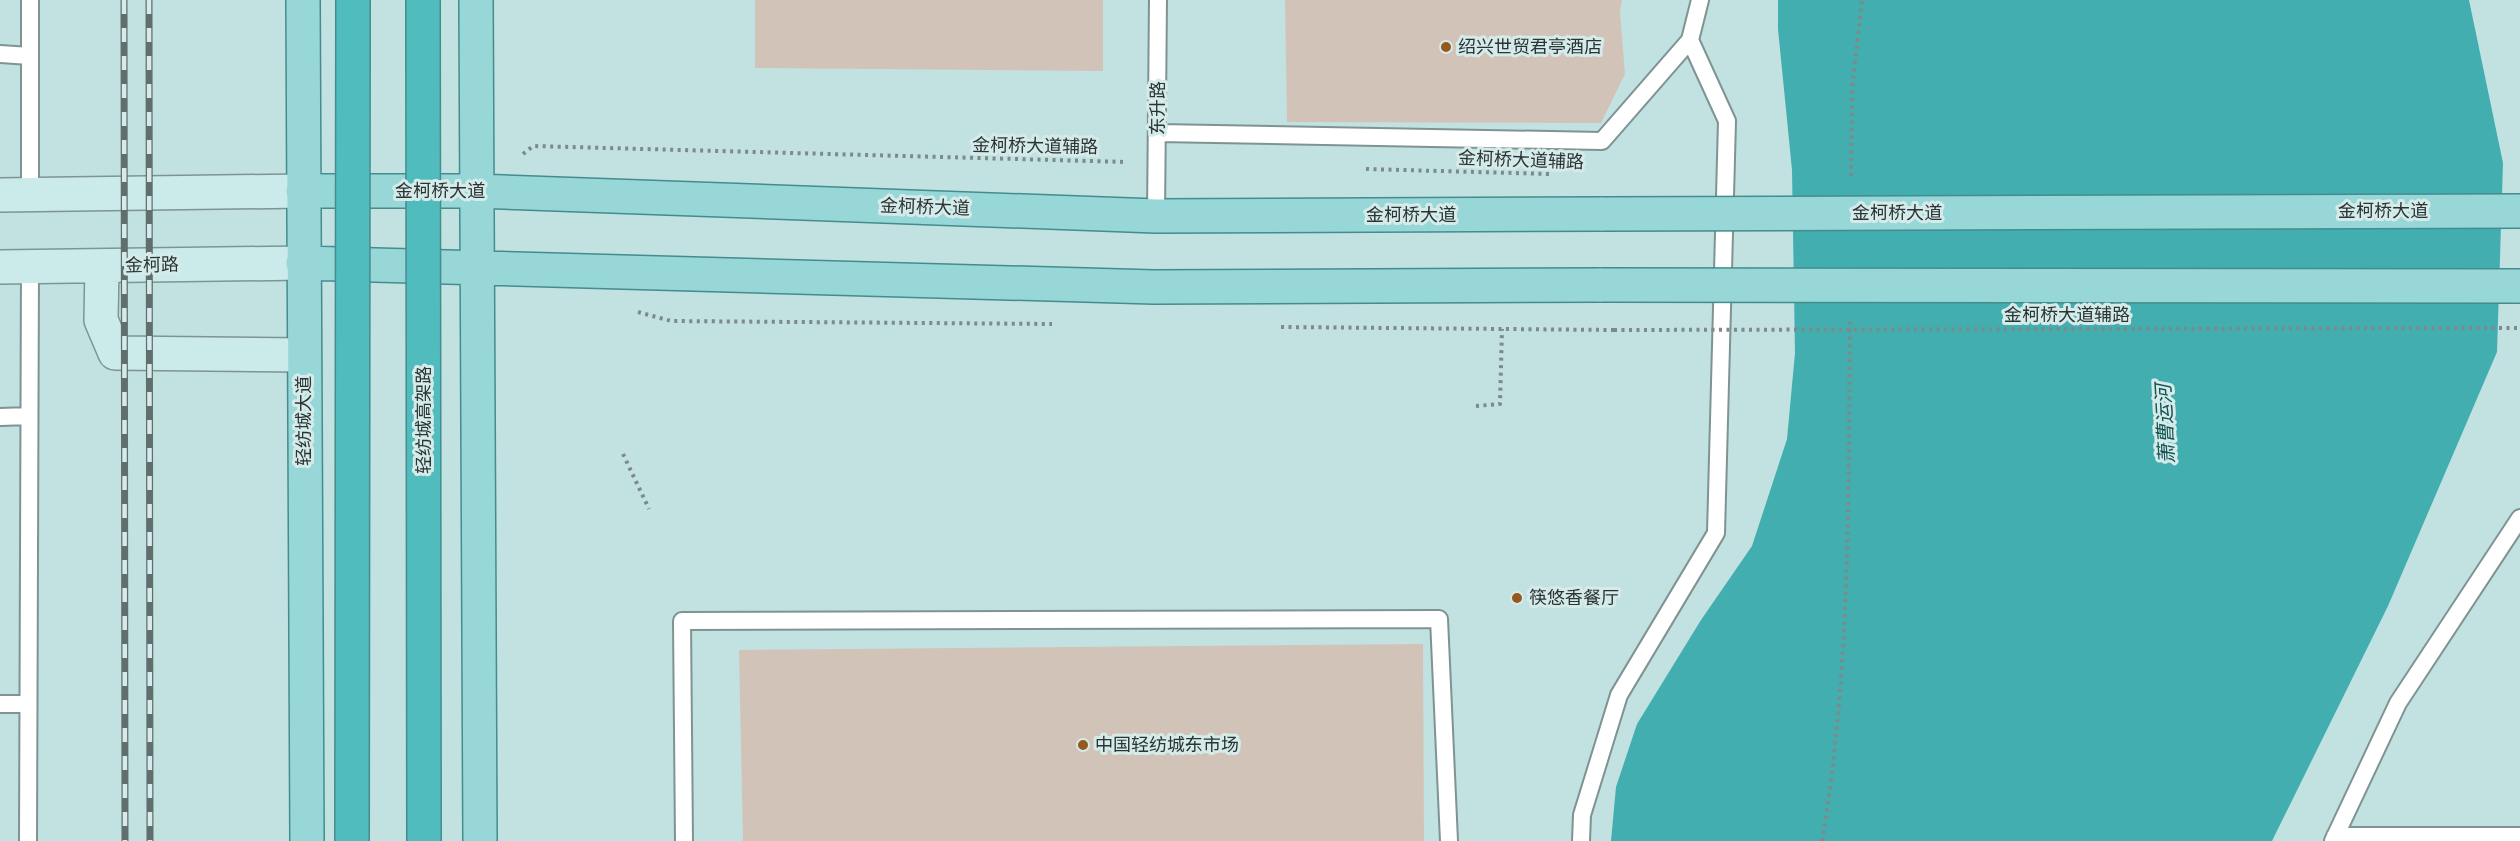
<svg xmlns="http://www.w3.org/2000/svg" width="2520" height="841" viewBox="0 0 2520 841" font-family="Overpass,'Noto Sans SC',sans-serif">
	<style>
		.built { fill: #c2e1e1 }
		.water { fill: #42aeaf }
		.building { fill: #d2c3b8 }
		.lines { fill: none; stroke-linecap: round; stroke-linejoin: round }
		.lane-casing { stroke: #7f9393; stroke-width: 20 }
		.secondary-casing { stroke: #7f9393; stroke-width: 36 }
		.primary-casing { stroke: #448c8d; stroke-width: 36 }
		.path { stroke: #7c8a8a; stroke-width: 4; stroke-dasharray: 3 4.5; stroke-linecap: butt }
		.lane { stroke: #fff; stroke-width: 16 }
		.secondary { stroke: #cbebeb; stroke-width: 33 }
		.primary { stroke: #97d7d7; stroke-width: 33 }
		.rail-casing { stroke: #616e6e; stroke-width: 7 }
		.rail { stroke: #d5ebea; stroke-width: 4.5; stroke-dasharray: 14; stroke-linecap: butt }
		.primary-bridge-casing { stroke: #448c8d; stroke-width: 36; stroke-linecap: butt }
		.highway-bridge-casing { stroke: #448c8d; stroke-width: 36; stroke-linecap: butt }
		.path-bridge { stroke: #7c8a8a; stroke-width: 4; stroke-dasharray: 3 4.5; stroke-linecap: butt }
		.primary-bridge { stroke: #97d7d7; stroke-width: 33 }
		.highway-bridge { stroke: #51bcbd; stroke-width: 33 }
		.poi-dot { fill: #96581d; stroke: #d5ebea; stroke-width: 2 }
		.labels { text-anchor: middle; stroke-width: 6; stroke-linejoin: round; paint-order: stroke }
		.poi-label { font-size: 18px; fill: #2b3333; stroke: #d5ebea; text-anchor: start }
		.street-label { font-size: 18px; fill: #2b3333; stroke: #d5ebea }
		.water-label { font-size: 20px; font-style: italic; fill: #145353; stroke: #d5ebea }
	</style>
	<rect width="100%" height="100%" fill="#d5ebea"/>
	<path class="built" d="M0,0h2520v841h-2520z"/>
	<path class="water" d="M1778,0h691l34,163 -6,189 -109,254 -116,235h-661l5,-54 21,-63 64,-104 51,-74 35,-107 8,-86 -3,-183 -14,-141z"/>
	<path class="building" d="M755,0h348v71l-348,-3z
		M1285,0h337l-2,12 5,62 -24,49 -314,-1z
		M1423,644l1,197h-681l-4,-191z"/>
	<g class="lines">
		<defs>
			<path id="lane" d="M30,0v195
				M0,54l30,2
				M1158,133l444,8 88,-101
				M1156,216l2,-216
				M0,417l29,-1
				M0,704h28
				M2335,836h185
				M28,841l2,-575
				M684,841l-2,-220 757,-2 10,222
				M1581,841l1,-26 37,-120 97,-162 11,-412 -37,-81 10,-40
				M2333,841l65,-138 122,-185"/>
			<path id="secondary" d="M0,195l303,-4
				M102,266l-1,54 14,33 189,2
				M0,267l303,-4"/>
			<path id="primary" d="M303,0l4,841
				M476,0l4,841
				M303,191h174l679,25 447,-2
				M303,263l851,24 448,-2"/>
		</defs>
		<use href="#lane" class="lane-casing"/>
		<use href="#secondary" class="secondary-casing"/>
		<use href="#primary" class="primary-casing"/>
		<path class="path" d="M523,154l10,-8 594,16
			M1366,169l184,5
			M1851,176l1,-87 10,-89
			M638,312l33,9 381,3
			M1281,327l333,3
			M1476,406l24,-2 2,-75
			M623,454l26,55
			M1822,841c29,-171 26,-347 28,-520"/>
		<use href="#lane" class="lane"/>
		<use href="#secondary" class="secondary"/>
		<use href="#primary" class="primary"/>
		<defs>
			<path id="rail" d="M124,0l1,841
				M149,0l1,841"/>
		</defs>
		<use href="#rail" class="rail-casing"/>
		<use href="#rail" class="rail"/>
		<defs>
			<path id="primary-bridge" d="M1603,214l917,-3
				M1602,285l918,1"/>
			<path id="highway-bridge" d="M423,0l1,841
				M352,841l1,-841"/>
		</defs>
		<use href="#primary-bridge" class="primary-bridge-casing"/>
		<use href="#highway-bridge" class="highway-bridge-casing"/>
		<path class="path-bridge" d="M1614,330l906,-2"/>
		<use href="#primary-bridge" class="primary-bridge"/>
		<use href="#highway-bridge" class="highway-bridge"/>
	</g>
	<g class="poi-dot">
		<circle cx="1446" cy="47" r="6"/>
		<circle cx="1517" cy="598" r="6"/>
		<circle cx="1083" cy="745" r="6"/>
	</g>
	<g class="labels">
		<g class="poi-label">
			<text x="1458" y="53">绍兴世贸君亭酒店</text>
			<text x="1529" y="604">筷悠香餐厅</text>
			<text x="1095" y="751">中国轻纺城·东市场</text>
		</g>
		<g class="street-label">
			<text transform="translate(1158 108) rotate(-90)" y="6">东升路</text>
			<text transform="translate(1035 146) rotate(1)" y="6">金柯桥大道辅路</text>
			<text transform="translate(1521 160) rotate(2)" y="6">金柯桥大道辅路</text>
			<text x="440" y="197">金柯桥大道</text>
			<text transform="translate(925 207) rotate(2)" y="6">金柯桥大道</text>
			<text x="2383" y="217">金柯桥大道</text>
			<text x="1897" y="219">金柯桥大道</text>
			<text x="1411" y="221">金柯桥大道</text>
			<text transform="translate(152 265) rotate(-1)" y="6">金柯路</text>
			<text x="2067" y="321">金柯桥大道辅路</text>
			<text transform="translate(424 420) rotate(-90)" y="6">轻纺城高架路</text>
			<text transform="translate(304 421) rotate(-90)" y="6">轻纺城大道</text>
		</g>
		<g class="water-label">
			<text transform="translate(2165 424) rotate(-93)" y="7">萧曹运河</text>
		</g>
	</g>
</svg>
